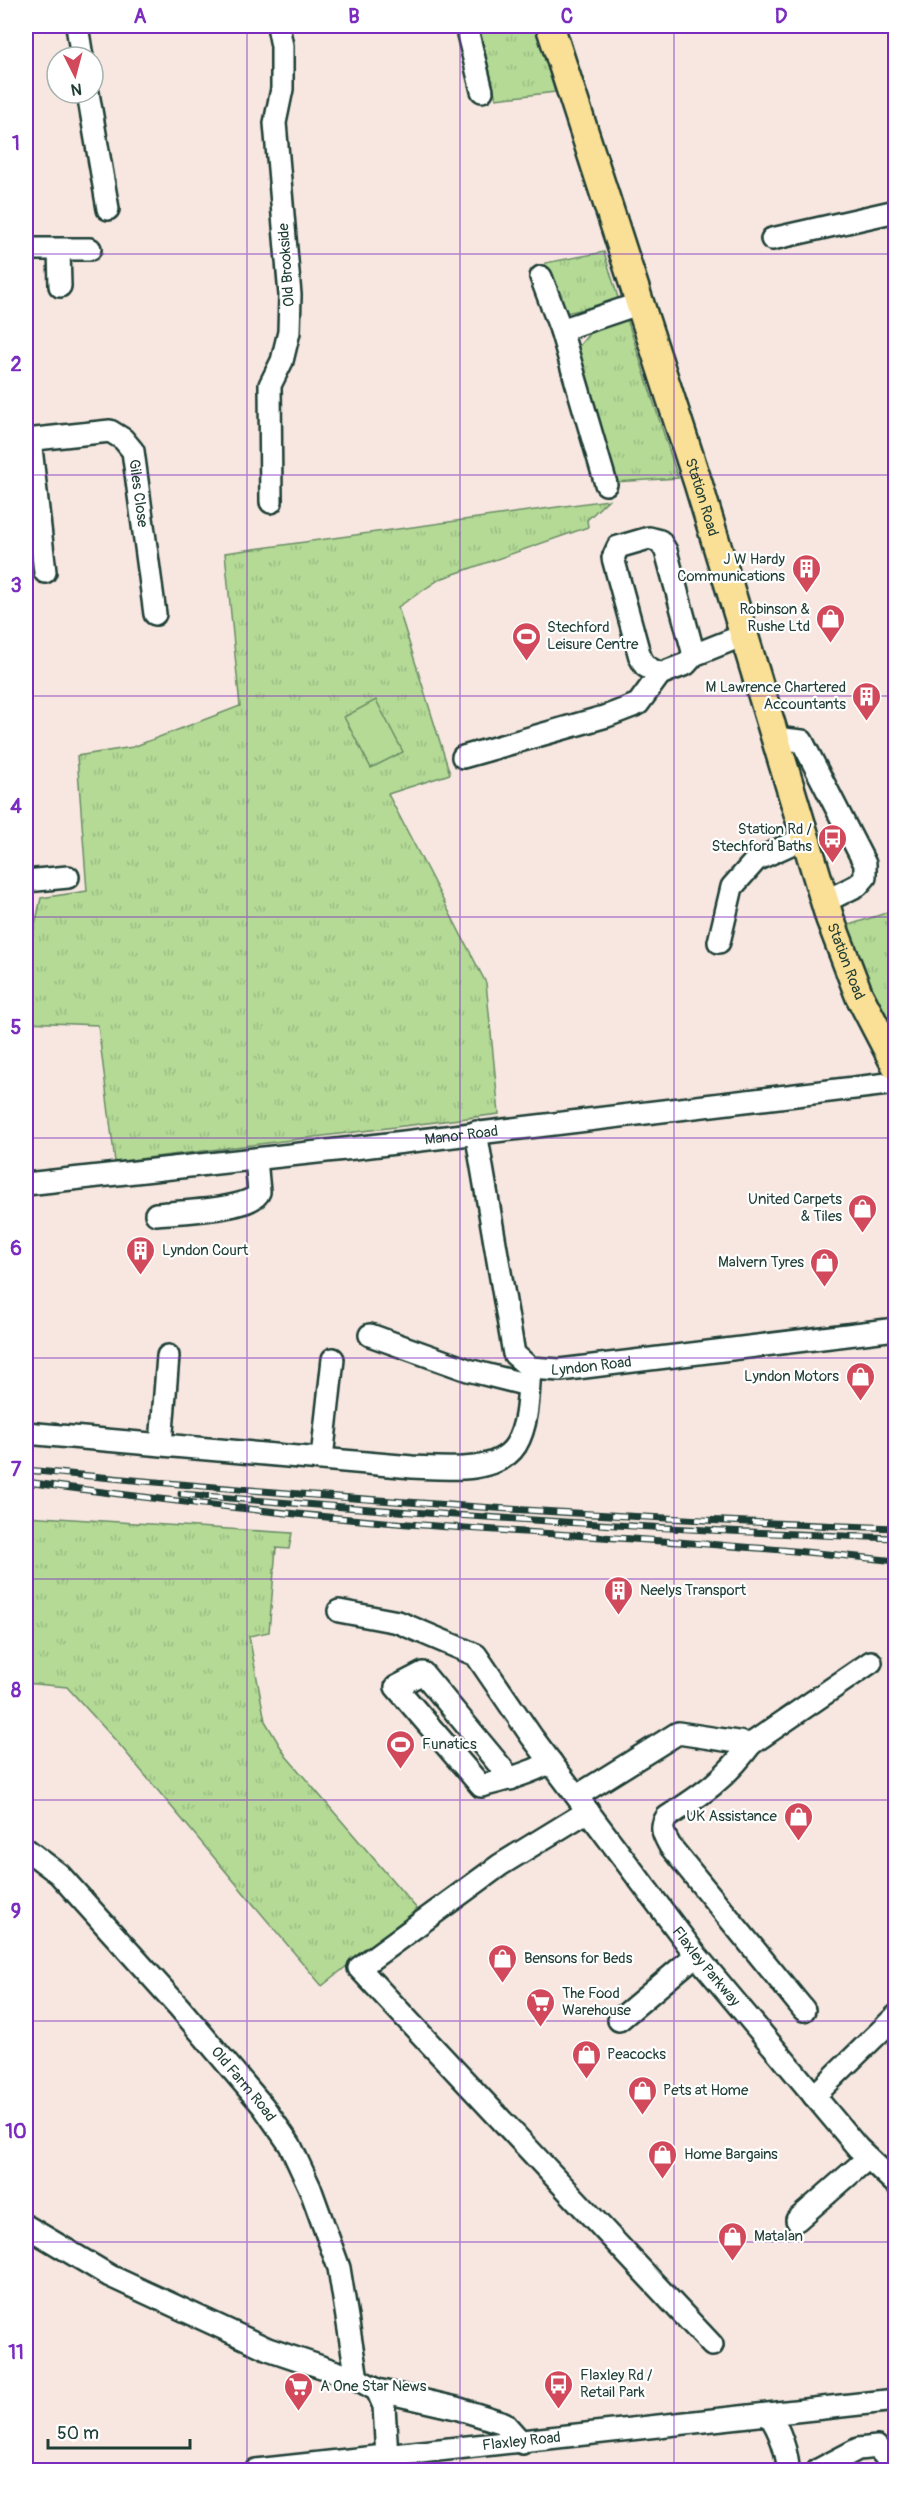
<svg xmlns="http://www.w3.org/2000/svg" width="921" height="2496" viewBox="0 0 921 2496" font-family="Pangolin,sans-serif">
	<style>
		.grass { fill: url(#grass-tufts); stroke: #6a8c65; stroke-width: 1.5 }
		.pitch { fill: #b4da96; stroke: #6a8c65; stroke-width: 1.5 }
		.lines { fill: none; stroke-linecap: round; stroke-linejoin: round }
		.minor-casing { stroke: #1f3d34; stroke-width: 26 }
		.major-casing { stroke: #1f3d34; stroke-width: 32 }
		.minor { stroke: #fff; stroke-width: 21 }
		.major { stroke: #fadf96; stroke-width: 27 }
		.rail-casing { stroke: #1f3d34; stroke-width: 7 }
		.rail { stroke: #fff; stroke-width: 4.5; stroke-dasharray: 14; stroke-linecap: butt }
		.grid { fill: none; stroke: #7b2cbf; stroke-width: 1.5; stroke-opacity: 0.55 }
		.labels { text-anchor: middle; stroke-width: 4.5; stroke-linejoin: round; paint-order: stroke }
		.street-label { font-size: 15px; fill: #1f3d34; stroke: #fff }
		.poi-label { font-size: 15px; fill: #1f3d34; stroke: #fff; text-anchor: start }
		.neatline { fill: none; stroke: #7b2cbf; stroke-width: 2 }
		.grid-label { font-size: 20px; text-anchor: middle; font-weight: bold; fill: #7b2cbf }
	</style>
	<defs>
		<pattern id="grass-tufts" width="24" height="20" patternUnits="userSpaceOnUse" patternTransform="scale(1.5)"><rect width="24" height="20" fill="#b4da96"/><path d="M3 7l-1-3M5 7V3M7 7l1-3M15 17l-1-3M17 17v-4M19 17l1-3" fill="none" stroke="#9abc82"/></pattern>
	</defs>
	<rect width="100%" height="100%" fill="#f7e7e0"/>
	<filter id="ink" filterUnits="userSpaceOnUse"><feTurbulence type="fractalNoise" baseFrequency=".0167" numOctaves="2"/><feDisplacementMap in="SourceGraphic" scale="12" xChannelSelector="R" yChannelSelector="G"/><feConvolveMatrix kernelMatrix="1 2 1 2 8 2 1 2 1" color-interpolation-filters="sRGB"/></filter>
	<g filter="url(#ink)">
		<path class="grass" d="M485,26h50l20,66 -59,7 -15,-65z
			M604,252l15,49 -53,12 -10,-11 -11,-39z
			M626,316l52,162 -64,4 -38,-132 19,-24z
			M608,500l-21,20 1,7 -148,52 -42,28 52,167 -62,20 98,189 13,131 -384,48 -17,-137 -72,-3v-56l15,-68 46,-7 -10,-135 56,-9 107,-41 -15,-153z
			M895,910v129l-21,-41 -28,-72z
			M26,1516l266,17 -3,16 -13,-1 -7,84 -20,4 16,85 21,35 131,153 -95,77 -204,-243 -51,-56 -41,-4z"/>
		<path class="pitch" d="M376,700l27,52 -32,16 -27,-51z"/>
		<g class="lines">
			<defs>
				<g id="minor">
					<path d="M77,26l5,31"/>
					<path d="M466,26l16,65"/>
					<path d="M88,93l20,116"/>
					<path d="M772,239l124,-28"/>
					<path d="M26,249h64"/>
					<path d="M59,250l1,36"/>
					<path d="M541,277l20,53 45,154"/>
					<path d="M561,330l77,-26"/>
					<path d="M30,439l15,133"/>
					<path id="s1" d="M26,440l84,-9 13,8 10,12 22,163"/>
					<path d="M271,502l-1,-117 12,-24 7,-29 1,-37 -15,-172 7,-34v-43l-4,-20"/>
					<path d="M694,655l-28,-104 -6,-10 -11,-3 -31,9 -5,11 27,99 5,9 15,8 26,-10 8,-9 50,-20"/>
					<path d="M774,738l28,3 63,123v13l-7,8 -34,17"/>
					<path d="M463,757l144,-41 31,-12 22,-30"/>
					<path d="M26,881l42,-4"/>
					<path d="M719,942l13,-55 24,-27 48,-22"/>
					<path id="s2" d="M476,1132l38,222 16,14 30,2 336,-41"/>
					<path id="s3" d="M26,1184l328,-36 542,-65"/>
					<path d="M156,1214c19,-2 97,-4 103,-22l-3,-33"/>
					<path d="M370,1335l98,35 60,15"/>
					<path d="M26,1433l386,34c30,1 85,8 104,-22 13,-22 12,-53 14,-77"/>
					<path d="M161,1444l7,-88"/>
					<path d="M322,1458l11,-99"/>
					<path id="s4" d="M339,1611l59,11 78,33 56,82 164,218 162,193 38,36"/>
					<path d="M751,1744c-26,35 -48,50 -84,73 -8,11 -3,18 3,29l134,164"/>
					<path d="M511,1779l-88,-106 -27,14 85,99c25,-6 47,-12 70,-24"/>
					<path d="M577,1796l101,-63 73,11 120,-82"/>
					<path d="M588,1811l-88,54 -141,103 353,377"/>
					<path id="s5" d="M26,1849l33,25 120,133 84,99 27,39 20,43 29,80 18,111"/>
					<path d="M619,2020l77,-65"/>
					<path d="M814,2096l82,-80"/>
					<path d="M797,2220l71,-62"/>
					<path d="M26,2226l84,50 158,73 89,30 20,11 79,18 48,15 18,20"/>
					<path d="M377,2390l7,16 3,51"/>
					<path d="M769,2415c10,13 19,39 19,55"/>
					<path id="s6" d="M256,2470l640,-70"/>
					<path d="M818,2470l40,-21 19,-2 12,14 3,9"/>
				</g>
				<g id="major">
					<path id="s7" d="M550,26l148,457 132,436 29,76 37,71"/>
				</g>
			</defs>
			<use href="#minor" class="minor-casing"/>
			<use href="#major" class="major-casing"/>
			<use href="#minor" class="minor"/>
			<use href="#major" class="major"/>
			<defs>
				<path id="rail" d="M26,1470c289,28 579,48 870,58
					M26,1482c127,17 254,32 382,42 163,12 325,19 488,37
					M181,1494c238,20 476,36 715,44"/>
			</defs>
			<use href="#rail" class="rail-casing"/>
			<use href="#rail" class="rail"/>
		</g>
	</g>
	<path class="grid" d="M247,26v2444M460,26v2444M674,26v2444M26,254h870M26,475h870M26,696h870M26,917h870M26,1138h870M26,1358h870M26,1579h870M26,1800h870M26,2021h870M26,2242h870"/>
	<defs>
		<symbol id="building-pin" viewBox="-11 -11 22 30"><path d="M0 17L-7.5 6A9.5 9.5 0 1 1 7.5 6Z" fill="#d1495b" stroke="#fff"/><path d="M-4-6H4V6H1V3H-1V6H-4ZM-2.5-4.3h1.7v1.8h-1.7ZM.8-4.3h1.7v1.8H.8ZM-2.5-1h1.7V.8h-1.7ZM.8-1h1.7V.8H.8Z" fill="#fff"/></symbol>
		<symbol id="shop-pin" viewBox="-11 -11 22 30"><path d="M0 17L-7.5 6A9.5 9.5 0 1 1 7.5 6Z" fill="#d1495b" stroke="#fff"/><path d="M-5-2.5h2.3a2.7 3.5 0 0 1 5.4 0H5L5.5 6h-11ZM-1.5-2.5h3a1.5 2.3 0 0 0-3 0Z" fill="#fff"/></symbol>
		<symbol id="stadium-pin" viewBox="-11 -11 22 30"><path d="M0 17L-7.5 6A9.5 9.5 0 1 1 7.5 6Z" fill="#d1495b" stroke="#fff"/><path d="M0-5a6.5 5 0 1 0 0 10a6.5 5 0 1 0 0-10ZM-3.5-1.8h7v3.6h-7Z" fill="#fff"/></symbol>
		<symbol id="bus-pin" viewBox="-11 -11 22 30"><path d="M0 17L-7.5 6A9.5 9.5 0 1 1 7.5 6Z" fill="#d1495b" stroke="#fff"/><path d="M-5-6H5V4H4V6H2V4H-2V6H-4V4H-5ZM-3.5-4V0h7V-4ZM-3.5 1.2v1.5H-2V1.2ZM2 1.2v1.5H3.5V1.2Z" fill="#fff"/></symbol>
		<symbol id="supermarket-pin" viewBox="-11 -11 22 30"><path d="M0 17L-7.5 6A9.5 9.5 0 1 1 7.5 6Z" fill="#d1495b" stroke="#fff"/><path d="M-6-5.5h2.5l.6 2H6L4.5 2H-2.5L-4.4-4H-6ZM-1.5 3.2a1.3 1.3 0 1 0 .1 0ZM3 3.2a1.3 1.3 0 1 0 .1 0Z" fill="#fff"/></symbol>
	</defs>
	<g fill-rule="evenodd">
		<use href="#building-pin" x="790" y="552" width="33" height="45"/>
		<use href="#shop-pin" x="814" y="602" width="33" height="45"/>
		<use href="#stadium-pin" x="510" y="620" width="33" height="45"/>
		<use href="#building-pin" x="850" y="680" width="33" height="45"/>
		<use href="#bus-pin" x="816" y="822" width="33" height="45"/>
		<use href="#shop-pin" x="846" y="1192" width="33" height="45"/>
		<use href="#building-pin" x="124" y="1234" width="33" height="45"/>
		<use href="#shop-pin" x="808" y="1246" width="33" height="45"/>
		<use href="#shop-pin" x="844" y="1360" width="33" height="45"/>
		<use href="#building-pin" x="602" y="1574" width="33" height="45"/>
		<use href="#stadium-pin" x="384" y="1728" width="33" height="45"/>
		<use href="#shop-pin" x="782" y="1800" width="33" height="45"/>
		<use href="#shop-pin" x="486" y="1942" width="33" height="45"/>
		<use href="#supermarket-pin" x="524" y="1986" width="33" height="45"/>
		<use href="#shop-pin" x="570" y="2038" width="33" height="45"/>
		<use href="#shop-pin" x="626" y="2074" width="33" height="45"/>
		<use href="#shop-pin" x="646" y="2138" width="33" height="45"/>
		<use href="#shop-pin" x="716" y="2220" width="33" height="45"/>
		<use href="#bus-pin" x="542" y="2368" width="33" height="45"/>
		<use href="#supermarket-pin" x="282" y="2370" width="33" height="45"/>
	</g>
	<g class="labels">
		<g class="street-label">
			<text transform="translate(286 265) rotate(-94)" y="5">Old Brookside</text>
			<text dy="5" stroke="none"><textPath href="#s1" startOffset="158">Giles Close</textPath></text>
			<text dy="5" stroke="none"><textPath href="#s7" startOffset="495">Station Road</textPath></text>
			<text dy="5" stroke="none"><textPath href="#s7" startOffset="981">Station Road</textPath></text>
			<text dy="5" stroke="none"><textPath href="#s3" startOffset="438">Manor Road</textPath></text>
			<text dy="5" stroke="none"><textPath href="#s2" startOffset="308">Lyndon Road</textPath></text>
			<text dy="5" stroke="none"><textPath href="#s4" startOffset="532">Flaxley Parkway</textPath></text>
			<text dy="5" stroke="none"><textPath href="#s5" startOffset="321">Old Farm Road</textPath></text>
			<text dy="5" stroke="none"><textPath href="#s6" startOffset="267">Flaxley Road</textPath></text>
		</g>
		<g class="poi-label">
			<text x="785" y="564" text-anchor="end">J W Hardy<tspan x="785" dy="17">Communications</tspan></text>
			<text x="810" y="614" text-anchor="end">Robinson &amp;<tspan x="810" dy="17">Rushe Ltd</tspan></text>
			<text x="547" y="632">Stechford<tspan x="547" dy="17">Leisure Centre</tspan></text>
			<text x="846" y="692" text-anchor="end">M Lawrence Chartered<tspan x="846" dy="17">Accountants</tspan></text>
			<text x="812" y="834" text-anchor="end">Station Rd /<tspan x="812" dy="17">Stechford Baths</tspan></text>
			<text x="842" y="1204" text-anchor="end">United Carpets<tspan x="842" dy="17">&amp; Tiles</tspan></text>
			<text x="162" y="1255">Lyndon Court</text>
			<text x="804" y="1267" text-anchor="end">Malvern Tyres</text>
			<text x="839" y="1381" text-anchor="end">Lyndon Motors</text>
			<text x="640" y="1595">Neelys Transport</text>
			<text x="422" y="1749">Funatics</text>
			<text x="777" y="1821" text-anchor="end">UK Assistance</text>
			<text x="524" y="1963">Bensons for Beds</text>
			<text x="562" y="1998">The Food<tspan x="562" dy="17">Warehouse</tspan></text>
			<text x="607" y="2059">Peacocks</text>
			<text x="663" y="2095">Pets at Home</text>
			<text x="684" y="2159">Home Bargains</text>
			<text x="754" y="2241">Matalan</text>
			<text x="580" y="2380">Flaxley Rd /<tspan x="580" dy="17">Retail Park</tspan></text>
			<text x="320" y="2391">A One Star News</text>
		</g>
	</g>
	<rect width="921" height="2496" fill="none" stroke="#fff" stroke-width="66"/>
	<g transform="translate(75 75) rotate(174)"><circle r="28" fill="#ffffff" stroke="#a5b1ae" stroke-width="1.5"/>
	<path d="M0-4.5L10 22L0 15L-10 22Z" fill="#d1495b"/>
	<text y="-9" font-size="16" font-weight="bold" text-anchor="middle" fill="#1f3d34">N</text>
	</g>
	<path d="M48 2439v9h142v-9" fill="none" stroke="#1f3d34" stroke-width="3"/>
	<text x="57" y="2439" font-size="18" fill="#1f3d34" stroke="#ffffff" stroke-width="4.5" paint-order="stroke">50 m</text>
	<rect x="33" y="33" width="855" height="2430" class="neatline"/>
	<g class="grid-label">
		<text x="140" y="23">A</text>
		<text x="354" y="23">B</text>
		<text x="567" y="23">C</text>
		<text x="781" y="23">D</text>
		<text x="16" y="150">1</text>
		<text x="16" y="371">2</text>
		<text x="16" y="592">3</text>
		<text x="16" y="813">4</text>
		<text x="16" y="1034">5</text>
		<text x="16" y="1255">6</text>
		<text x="16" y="1476">7</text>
		<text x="16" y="1697">8</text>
		<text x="16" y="1918">9</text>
		<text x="16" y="2138">10</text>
		<text x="16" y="2359">11</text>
	</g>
</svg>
